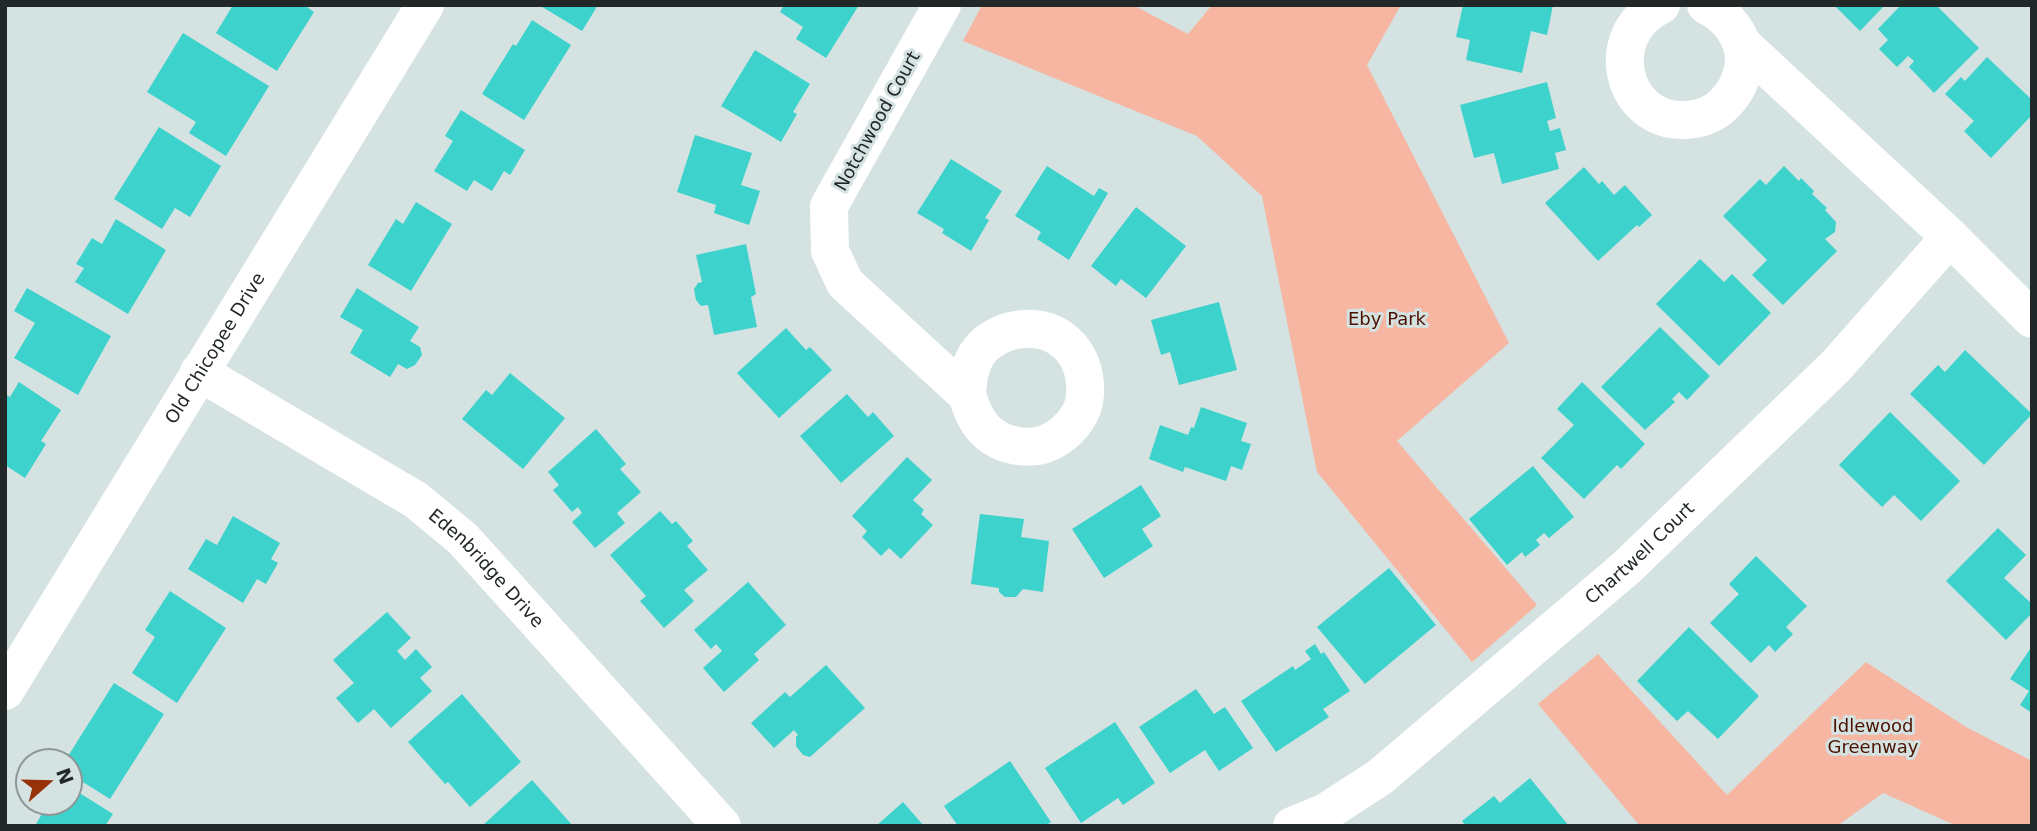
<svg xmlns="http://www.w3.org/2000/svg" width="2037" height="831" viewBox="0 0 2037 831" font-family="'DejaVu Sans',sans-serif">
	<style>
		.green { fill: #f6b6a2 }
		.building { fill: #3dd2cc }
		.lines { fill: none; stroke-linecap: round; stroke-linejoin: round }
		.minor { stroke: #fff; stroke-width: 38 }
		.tertiary { stroke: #fff; stroke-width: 38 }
		.labels { text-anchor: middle; stroke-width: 6; stroke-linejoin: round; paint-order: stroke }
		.street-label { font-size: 18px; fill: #222727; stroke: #d4e2e1 }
		.park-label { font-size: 18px; fill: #4c1201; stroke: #d4e2e1 }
	</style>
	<rect width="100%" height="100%" fill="#d4e2e1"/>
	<path class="green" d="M982,5h151l55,29 24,-29h189l-34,60 142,278 -112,98 140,164 -65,57 -155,-190 -55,-276 -65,-60 -234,-95z
		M1598,654l129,141 139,-133 100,65 66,34v65h-75l-74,-33 -46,33h-197l-102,-122z"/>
	<path class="building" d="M233,5h71l10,7 -37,59 -61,-38z
		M539,5h59l-16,26z
		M784,5h75l-33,53 -30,-19 7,-12 -23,-15z
		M1463,5l15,2 1,-2h74l-6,30 -16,-4 -9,42 -56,-13 4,-20 -14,-3z
		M1834,5h51l-25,26z
		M1901,5h35l43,43 -45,45 -25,-26 5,-6 -6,-5 -11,11 -18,-18 9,-9 -10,-11z
		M532,20l39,25 -47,75 -42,-26 31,-50 3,2z
		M183,33l86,53 -43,70 -37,-23 7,-11 -49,-30z
		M755,50l55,34 -17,28 4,2 -16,28 -60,-36z
		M1987,57l45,43v15l-41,43 -27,-27 10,-10 -29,-27 16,-17 4,4z
		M1547,82l9,36 -9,3 3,10 10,-3 6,22 -11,3 4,16 -57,15 -8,-31 -20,5 -14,-53z
		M461,110l64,40 -15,25 -6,-4 -12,20 -18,-11 -7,11 -33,-20 19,-30 -8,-5z
		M159,127l62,39 -31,51 -15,-9 -13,21 -48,-30z
		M695,135l57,18 -11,32 19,6 -11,34 -35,-12 2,-8 -39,-13z
		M951,159l51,32 -17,27 4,2 -18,31 -29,-18 2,-4 -27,-16z
		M1047,166l47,30 5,-8 9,5 -39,67 -32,-21 4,-7 -26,-16z
		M1784,166l15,15 2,-3 13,13 -2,3 15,14 -2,2 11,12 -1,10 -10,7 12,12 -54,54 -31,-30 15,-15 -44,-44 37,-37 6,6z
		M1584,167l15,17 3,-3 12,14 11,-10 27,30 -13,12 -2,-2 -39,36 -53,-58z
		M416,202l36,22 -41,67 -43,-26 28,-46 7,5z
		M1136,207l50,39 -40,52 -25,-19 -5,7 -25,-20z
		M116,219l50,31 -38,64 -53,-32 9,-14 -8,-4 16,-26 10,6z
		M746,244l10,50 -5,3 6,30 -43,8 -6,-30 -7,1 -5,-6 -2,-11 4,-6 4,-1 -6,-27z
		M1700,259l24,23 8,-8 39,39 -52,53 -63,-62z
		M27,288l84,48 -33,59 -64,-37 21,-35 -21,-12z
		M357,288l62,39 -9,14 10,6 2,8 -7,10 -8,4 -9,-5 -8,13 -40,-24 13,-23 -23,-13z
		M1219,302l18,68 -58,15 -9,-33 -9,3 -10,-35z
		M1660,327l50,49 -23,24 -8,-8 -7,7 3,3 -30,28 -44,-43z
		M786,328l20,22 4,-3 22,23 -53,48 -42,-45z
		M1965,350l67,64 -48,51 -74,-71 28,-29 7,7z
		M510,373l55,45 -42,51 -61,-50 24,-29 6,5z
		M19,382l42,28 -20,31 5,3 -21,34 -20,-13v-71l5,3z
		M1582,382l63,62 -24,25 -4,-4 -33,34 -43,-41 33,-33 -17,-16z
		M847,394l21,23 5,-5 21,24 -53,47 -41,-47z
		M1201,407l46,16 -6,18 10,3 -9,26 -11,-4 -5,15 -41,-14 -2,5 -34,-13 11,-34 28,10 3,-8 3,1z
		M1890,412l70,69 -39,40 -27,-26 -12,12 -43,-42z
		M596,429l30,35 -6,5 21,23 -24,21 8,10 -30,25 -23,-26 10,-9 -4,-6 -6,5 -19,-22 6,-5 -11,-13z
		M907,457l25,23 -19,20 11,10 -3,4 12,11 -32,34 -12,-11 -8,8 -19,-19 5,-6 -15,-15z
		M1533,466l41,51 -25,21 -5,-5 -8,7 4,5 -15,12 -3,-5 -15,13 -38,-46z
		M1141,485l20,31 -19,13 11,17 -49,32 -32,-49z
		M660,511l12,13 4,-3 17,20 -6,5 21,24 -24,20 10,11 -30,27 -24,-27 6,-5 -36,-41z
		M980,514l44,5 -3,18 28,4 -6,51 -20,-3 -7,8h-11l-6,-5v-4l-28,-4z
		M233,516l47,27 -9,16 7,4 -12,21 -9,-5 -14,24 -55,-34 18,-30 11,6z
		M1998,528l28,27 -22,23 28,26v9l-26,27 -60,-59z
		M1756,556l51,50 -21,21 7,7 -18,18 -6,-7 -18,18 -41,-40 29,-29 -10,-10z
		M1389,568l47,57 -71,59 -48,-57z
		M748,582l38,43 -32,29 5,6 -35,32 -21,-24 19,-17 -6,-7 -5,5 -17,-19z
		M170,591l56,37 -49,75 -45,-30 23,-36 -10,-7z
		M387,612l24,26 -14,13 8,9 11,-11 16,18 -12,11 12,13 -41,37 -17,-19 -16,14 -22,-25 18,-15 -21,-23z
		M1689,627l70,69 -41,43 -30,-28 -11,10 -40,-40z
		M1315,644l6,10 3,-2 26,39 -27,18 6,8 -53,35 -35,-51 52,-35 2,4 16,-11 -6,-8z
		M2032,646v67l-12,-8 9,-14 -19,-12z
		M826,665l39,43 -55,49 -7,-2 -7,-9v-9l2,-2 -4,-5 -20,18 -23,-25 34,-31 5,5z
		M114,683l50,31 -54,85 -40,-25v-13h-5z
		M1196,689l18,25 11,-7 28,41 -34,23 -14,-21 -35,23 -31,-46z
		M462,694l59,68 -51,45 -22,-25 -3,2 -37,-42z
		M1115,722l40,61 -32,22 -5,-7 -37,25 -36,-55z
		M1010,761l41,61 -6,4h-87l-14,-20z
		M1530,778l39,48h-103l-4,-5 32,-25 6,7z
		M532,780l41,46h-91z
		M70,787l43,27 -8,12h-70l8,-14 -4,-2 4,-7h27z
		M903,802l21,24h-48z"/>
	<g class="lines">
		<g class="minor">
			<path d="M942,5l-113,201 1,45 15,32 122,112c4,12 8,24 17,34 18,19 51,24 73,9 14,-9 27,-25 28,-43 3,-44 -30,-75 -74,-64 -14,4 -26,11 -34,23 -8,13 -9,27 -10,41"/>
			<path d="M1661,5c-60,28 -41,118 25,115 14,-1 29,-6 39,-17 12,-12 18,-25 19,-43 0,-24 -17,-45 -38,-55"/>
			<path d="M1742,44l208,193 82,82"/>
			<path id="s1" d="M199,372l217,128 47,39 259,287"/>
			<path id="s2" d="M1292,826l34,-14 54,-35 246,-209 210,-202 114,-129"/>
		</g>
		<path class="tertiary" id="s3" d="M5,691l420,-686"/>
	</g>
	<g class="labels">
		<g class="street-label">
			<text transform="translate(877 121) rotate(-61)" y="6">Notchwood Court</text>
			<text dy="6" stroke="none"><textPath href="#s3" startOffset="402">Old Chicopee Drive</textPath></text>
			<text dy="6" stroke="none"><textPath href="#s2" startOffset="444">Chartwell Court</textPath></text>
			<text dy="6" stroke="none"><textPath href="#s1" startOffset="350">Edenbridge Drive</textPath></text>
		</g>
		<g class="park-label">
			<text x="1387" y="325">Eby Park</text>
			<text x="1873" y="732">Idlewood<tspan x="1873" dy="21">Greenway</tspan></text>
		</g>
	</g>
	<rect width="2037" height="831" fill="none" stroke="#222727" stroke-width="14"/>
	<g transform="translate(49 782) rotate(70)"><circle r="33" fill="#d4e2e1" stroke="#8d9797" stroke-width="2"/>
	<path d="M0-5L12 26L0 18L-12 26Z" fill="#97310a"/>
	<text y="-10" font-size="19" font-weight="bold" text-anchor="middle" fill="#222727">N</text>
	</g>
</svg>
